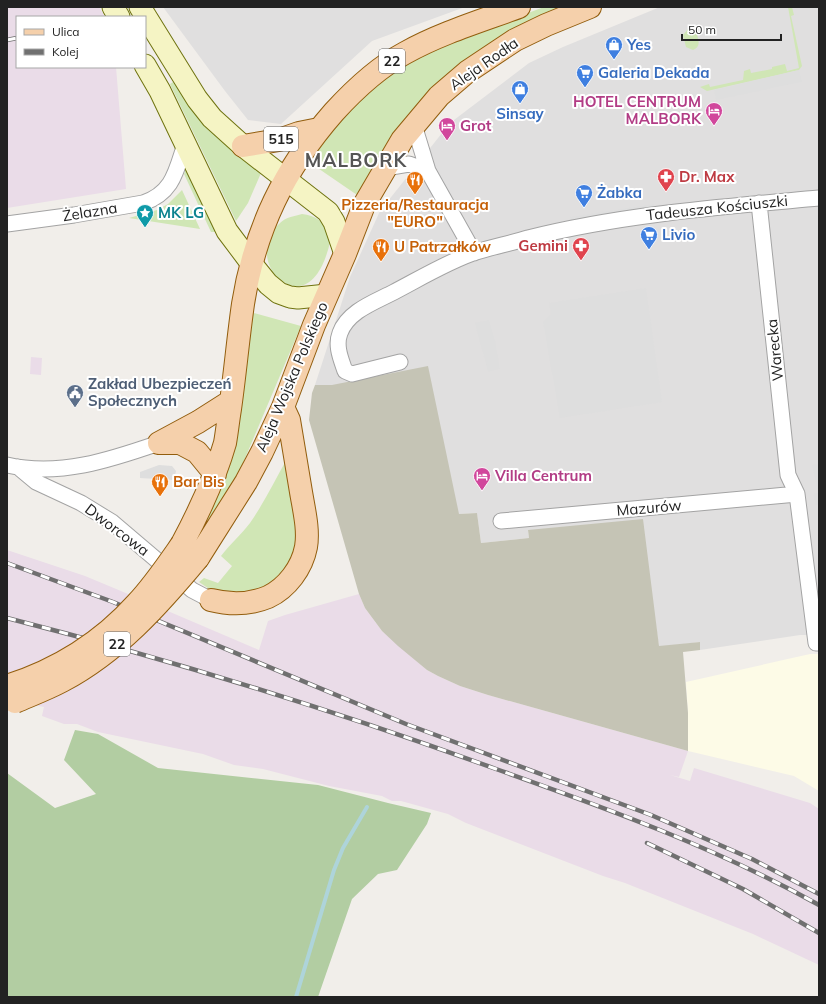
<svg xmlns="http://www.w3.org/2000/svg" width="826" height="1004" viewBox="0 0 826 1004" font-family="Mulish,sans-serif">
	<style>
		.residential { fill: #e0dfdf }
		.industrial { fill: #eadce8 }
		.education { fill: #fdfbe7 }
		.construction { fill: #c5c4b5 }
		.grass { fill: #d0e6b5 }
		.forest { fill: #b2cda2 }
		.parking { fill: #dedede }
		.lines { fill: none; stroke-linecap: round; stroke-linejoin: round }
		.stream { stroke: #aed4da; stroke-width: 4 }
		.street-casing { stroke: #a3a3a3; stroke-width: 17 }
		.secondary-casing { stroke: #6f730f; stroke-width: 23 }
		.primary-casing { stroke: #925d0d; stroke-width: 24 }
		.street { stroke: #fff; stroke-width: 15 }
		.secondary { stroke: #f5f4c4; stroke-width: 21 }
		.primary { stroke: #f5d0ab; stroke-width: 22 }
		.rail-casing { stroke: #707070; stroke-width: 4.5 }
		.rail { stroke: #fff; stroke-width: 3; stroke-dasharray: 9; stroke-linecap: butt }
		.primary-bridge-casing { stroke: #925d0d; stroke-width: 24; stroke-linecap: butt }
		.primary-bridge { stroke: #f5d0ab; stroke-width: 22 }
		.labels { text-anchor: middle; stroke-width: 4; stroke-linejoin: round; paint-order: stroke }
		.shield { fill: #fff; stroke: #646464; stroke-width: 1 }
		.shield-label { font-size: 14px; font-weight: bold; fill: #222 }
		.shop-label { font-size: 15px; font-weight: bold; fill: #366cbe; stroke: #fff; text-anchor: start }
		.street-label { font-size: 15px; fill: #222; stroke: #fff }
		.hotel-label { font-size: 15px; font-weight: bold; fill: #b23c85; stroke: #fff; text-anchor: start }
		.health-label { font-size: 15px; font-weight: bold; fill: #be3a42; stroke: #fff; text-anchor: start }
		.food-label { font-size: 15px; font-weight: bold; fill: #c56008; stroke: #fff; text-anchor: start }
		.culture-label { font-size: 15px; font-weight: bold; fill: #0d838f; stroke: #fff; text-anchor: start }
		.service-label { font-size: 15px; font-weight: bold; fill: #4e5e75; stroke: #fff; text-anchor: start }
		.district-label { font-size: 19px; font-weight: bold; letter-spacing: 1px; fill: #555; stroke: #fff }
	</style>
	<rect width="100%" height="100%" fill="#f1eeea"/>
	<path class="residential" d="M163,7h302l-93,34 -91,83 -33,-4 -23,-29z
		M660,7h159v628h-19l-100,15v-8l-41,5 -4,-29 -127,-88 1,8 -48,5 -4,-30 -18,1 -127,-129h-17l35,-108 30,-66 70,-88 79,-60 34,-16z"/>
	<path class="industrial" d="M7,7h92l6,10h-88v50h99l10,122 -119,19z
		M31,357l11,1 -1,17 -11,-1z
		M7,550l78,26 36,15 138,59 9,-29 17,-6 74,-21 6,14 17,23 45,39 11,6 22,10 28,9 200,56 -9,26 -9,-2 20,6 4,-13 116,35 9,6v156l-66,-31 -128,-51 -22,-7 -137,-53 -18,-9 -47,-13h-9l-10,-5 -53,-10 -66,-17 -29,-4 -31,-11 -105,-22 -21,-8h-13l-22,-8 2,-9 -37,-7z"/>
	<path class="education" d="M810,654h9v137l-25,-15 -106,-25v-38l-2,-31z"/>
	<path class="construction" d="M428,366l31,148 18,-1 4,30 48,-5 -1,-8 115,-11 16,127 41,-4v8l-17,2 5,61v38l-200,-56 -28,-9 -22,-10 -11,-6 -29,-24 -16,-15 -17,-23 -6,-14 -50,-174 3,-27 3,-8h17z"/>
	<path class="grass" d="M544,7h24l-58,26 -150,164 -54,-37c23,-26 44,-53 71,-75 49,-38 111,-56 167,-78z
		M788,7h4l2,8 -3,1 11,50 -3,4 -92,21 -7,-4 9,-3 1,3 33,-7 1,-9 6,-2 1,4 21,-4v-2l13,-3 2,7 12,-3z
		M688,29l8,2c2,8 6,15 -3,19l-7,-3 -3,-12z
		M173,82c25,34 54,66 88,91l-13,30 -12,18 -66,-137z
		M186,169l30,63h-5l-27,-58z
		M182,190l18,39 -71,-11 28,-8 11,-6z
		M302,214c13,1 23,8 28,21 1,5 -1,12 -3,18 -6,20 -21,44 -45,28 -20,-14 -20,-43 -2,-58 6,-6 15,-7 22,-9z
		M250,312l51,14 -66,156 -38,64 -5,-4z
		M287,459l10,71 -2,17 -5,13 -13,21 -11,7 -21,6 -30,-1 -16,-11 5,-4 14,5 14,-17 -11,-10c9,-12 20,-21 29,-33 14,-20 25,-43 37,-64z"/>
	<path class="forest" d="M75,730l23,4 60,34 160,17 70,18 43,10 -4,11 -30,46 -19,4 -26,25 -34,98h-311v-224l48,35 41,-14 -32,-34z"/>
	<path class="parking" d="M799,70l3,12 -86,18 -2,-10z
		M654,204v5l-83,13 -1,-5z
		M646,288l16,114 -102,16 -17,-96 8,-8 -2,-11z
		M489,320l6,21 5,28 -12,3 -13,-49z
		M819,464v41h-3l-3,-10 5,-3 -6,-27z
		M159,465l13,1 4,5 -2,9 -34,-2v-6z"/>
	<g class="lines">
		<path class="stream" d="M296,997l38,-127 9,-22 24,-41"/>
		<defs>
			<path id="street" d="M414,125l14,46 46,82
				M385,168l24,-4 19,7
				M759,203l29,272 9,19 19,149h3
				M7,224l67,-9 69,-12c30,-10 33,-32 42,-59
				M400,362l-48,12 -7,-3c-4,-12 -10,-25 -5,-38 8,-22 35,-31 54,-41 25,-13 55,-31 82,-40 17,-5 35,-9 52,-14 96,-24 193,-31 291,-40
				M7,465c52,12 103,-5 152,-22
				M18,467l18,15 45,21 31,19 80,68 19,10
				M501,521l296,-27"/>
			<path id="secondary" d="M113,7l6,10
				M140,7l57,92 15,19 31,28 85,66 6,10 11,32
				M145,65l15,26 67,140 24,32 17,21 11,9 11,4 8,1 29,-3"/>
			<path id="primary" d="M243,146l36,-6 20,-7 20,-4
				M159,443l39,-21 33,-21
				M159,443h21l17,9 18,22
				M182,544c17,-32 33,-66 43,-101 2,-11 3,-22 5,-34 5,-35 8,-70 13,-105 12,-75 41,-135 91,-192 21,-23 43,-44 71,-59 36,-20 76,-32 114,-46
				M198,558l48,-76 16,-30 21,-45 31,-82 31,-71 19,-49 38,-65 37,-44 28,-24 48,-32 31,-15 44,-18
				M211,600c20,5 38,5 57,-3 19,-9 34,-29 38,-50 3,-17 -2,-37 -5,-55 -4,-24 -8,-48 -12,-72l-6,-13"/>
		</defs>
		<use href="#street" class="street-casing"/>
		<use href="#secondary" class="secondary-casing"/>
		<use href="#primary" class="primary-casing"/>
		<use href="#street" class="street"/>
		<use href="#secondary" class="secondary"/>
		<use href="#primary" class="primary"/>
		<defs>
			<path id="rail" d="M7,40l10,-2
				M7,563l106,39 293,122 245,91 101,44 67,35
				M7,618c165,42 329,93 489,151 110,39 221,79 323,136
				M647,843l96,46 76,44"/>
		</defs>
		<use href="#rail" class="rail-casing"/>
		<use href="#rail" class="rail"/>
		<defs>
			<path id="primary-bridge" d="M7,686c50,-16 95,-44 130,-83 17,-18 31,-39 45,-59
				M15,702c16,-7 32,-13 47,-21 55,-29 97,-76 136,-123"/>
		</defs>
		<use href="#primary-bridge" class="primary-bridge-casing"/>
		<use href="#primary-bridge" class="primary-bridge"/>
	</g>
	<defs>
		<symbol id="shop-pin" viewBox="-11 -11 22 30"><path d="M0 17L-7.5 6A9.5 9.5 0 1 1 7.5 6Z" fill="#3f7fe0" stroke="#fff"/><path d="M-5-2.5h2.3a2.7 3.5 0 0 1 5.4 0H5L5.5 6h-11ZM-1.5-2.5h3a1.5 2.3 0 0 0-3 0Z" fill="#fff"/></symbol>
		<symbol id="supermarket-pin" viewBox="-11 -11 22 30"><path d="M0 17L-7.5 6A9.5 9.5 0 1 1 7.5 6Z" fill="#3f7fe0" stroke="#fff"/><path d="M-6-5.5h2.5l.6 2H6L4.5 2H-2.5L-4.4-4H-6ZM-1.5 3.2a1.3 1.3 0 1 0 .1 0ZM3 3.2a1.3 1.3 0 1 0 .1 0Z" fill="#fff"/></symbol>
		<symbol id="hotel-pin" viewBox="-11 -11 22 30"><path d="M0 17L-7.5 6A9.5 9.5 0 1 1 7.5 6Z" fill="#d1479c" stroke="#fff"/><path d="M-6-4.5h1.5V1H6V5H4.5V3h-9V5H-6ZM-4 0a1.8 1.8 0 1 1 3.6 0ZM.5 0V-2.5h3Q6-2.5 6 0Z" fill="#fff"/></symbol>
		<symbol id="pharmacy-pin" viewBox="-11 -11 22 30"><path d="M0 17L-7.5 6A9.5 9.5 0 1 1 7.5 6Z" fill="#e0444e" stroke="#fff"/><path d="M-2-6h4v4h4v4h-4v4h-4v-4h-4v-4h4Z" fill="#fff"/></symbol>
		<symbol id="restaurant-pin" viewBox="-11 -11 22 30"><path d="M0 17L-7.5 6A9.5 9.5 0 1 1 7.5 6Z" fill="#e8710a" stroke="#fff"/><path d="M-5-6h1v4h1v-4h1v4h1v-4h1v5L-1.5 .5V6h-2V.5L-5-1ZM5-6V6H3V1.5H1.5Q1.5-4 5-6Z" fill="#fff"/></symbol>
		<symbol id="sight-pin" viewBox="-11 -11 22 30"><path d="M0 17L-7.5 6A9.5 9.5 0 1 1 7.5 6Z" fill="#0f9aa8" stroke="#fff"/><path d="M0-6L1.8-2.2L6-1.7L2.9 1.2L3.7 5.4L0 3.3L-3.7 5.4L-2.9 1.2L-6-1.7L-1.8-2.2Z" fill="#fff"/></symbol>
		<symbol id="civic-pin" viewBox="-11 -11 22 30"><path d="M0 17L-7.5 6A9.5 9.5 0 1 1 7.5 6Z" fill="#5c6f8a" stroke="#fff"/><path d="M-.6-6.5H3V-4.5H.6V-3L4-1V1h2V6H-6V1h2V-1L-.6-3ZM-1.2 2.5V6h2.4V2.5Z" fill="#fff"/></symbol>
	</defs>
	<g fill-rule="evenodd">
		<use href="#shop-pin" x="604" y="35" width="20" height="27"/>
		<use href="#supermarket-pin" x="575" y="63" width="20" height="27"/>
		<use href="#shop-pin" x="510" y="79" width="20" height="27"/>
		<use href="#hotel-pin" x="704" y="101" width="20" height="27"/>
		<use href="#hotel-pin" x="437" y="116" width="20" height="27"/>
		<use href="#pharmacy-pin" x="656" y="167" width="20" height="27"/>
		<use href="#restaurant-pin" x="405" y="170" width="20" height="27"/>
		<use href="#supermarket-pin" x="574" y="183" width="20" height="27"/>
		<use href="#sight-pin" x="135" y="203" width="20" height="27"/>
		<use href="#supermarket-pin" x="639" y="225" width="20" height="27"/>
		<use href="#pharmacy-pin" x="571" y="236" width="20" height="27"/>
		<use href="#restaurant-pin" x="371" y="237" width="20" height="27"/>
		<use href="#civic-pin" x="65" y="383" width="20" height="27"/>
		<use href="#hotel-pin" x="472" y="466" width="20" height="27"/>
		<use href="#restaurant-pin" x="150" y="472" width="20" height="27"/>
	</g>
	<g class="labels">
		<g class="shield">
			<rect x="379" y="49" width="26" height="24" rx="3"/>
			<rect x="264" y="127" width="34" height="24" rx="3"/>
			<rect x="104" y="632" width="26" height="24" rx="3"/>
		</g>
		<g class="shield-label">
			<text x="392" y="66">22</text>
			<text x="281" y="144">515</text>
			<text x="117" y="649">22</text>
		</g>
		<g class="shop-label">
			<text x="627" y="50">Yes</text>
			<text x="598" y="78">Galeria Dekada</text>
			<text x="520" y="119" text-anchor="middle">Sinsay</text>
			<text x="597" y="198">Żabka</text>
			<text x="662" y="240">Livio</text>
		</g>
		<g class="street-label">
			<text transform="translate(484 64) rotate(-35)" y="5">Aleja Rodła</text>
			<text transform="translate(717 208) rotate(-6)" y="5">Tadeusza Kościuszki</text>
			<text transform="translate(90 212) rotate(-9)" y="5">Żelazna</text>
			<text transform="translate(775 350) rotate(-96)" y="5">Warecka</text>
			<text transform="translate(292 377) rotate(-67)" y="5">Aleja Wojska Polskiego</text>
			<text transform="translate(649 508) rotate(-5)" y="5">Mazurów</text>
			<text transform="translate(117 530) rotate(37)" y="5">Dworcowa</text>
		</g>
		<g class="hotel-label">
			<text x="701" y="107" text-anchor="end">HOTEL CENTRUM<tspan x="701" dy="17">MALBORK</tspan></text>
			<text x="460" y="131">Grot</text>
			<text x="495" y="481">Villa Centrum</text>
		</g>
		<g class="health-label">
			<text x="679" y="182">Dr. Max</text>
			<text x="568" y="251" text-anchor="end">Gemini</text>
		</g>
		<g class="food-label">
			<text x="415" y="210" text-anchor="middle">Pizzeria/Restauracja<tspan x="415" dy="17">"EURO"</tspan></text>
			<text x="394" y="252">U Patrzałków</text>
			<text x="173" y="487">Bar Bis</text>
		</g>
		<g class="culture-label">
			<text x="158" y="218">MK LG</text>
		</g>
		<g class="service-label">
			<text x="88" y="389">Zakład Ubezpieczeń<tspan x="88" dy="17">Społecznych</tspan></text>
		</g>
		<g class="district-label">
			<text x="356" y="167">MALBORK</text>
		</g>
	</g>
	<rect width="826" height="1004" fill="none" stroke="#222222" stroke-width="16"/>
	<rect x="16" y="16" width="130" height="52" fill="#ffffff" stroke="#a7a7a7"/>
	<rect x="24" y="29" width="20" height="6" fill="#f5d0ab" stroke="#a7a7a7"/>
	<text x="52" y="36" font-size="12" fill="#222222">Ulica</text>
	<rect x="24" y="49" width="20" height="6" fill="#707070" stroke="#a7a7a7"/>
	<text x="52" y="56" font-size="12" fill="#222222">Kolej</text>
	<path d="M682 34v6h99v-6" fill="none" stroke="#222222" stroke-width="2"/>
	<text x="688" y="34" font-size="12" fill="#222222" stroke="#ffffff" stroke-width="3" paint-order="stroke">50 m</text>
</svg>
